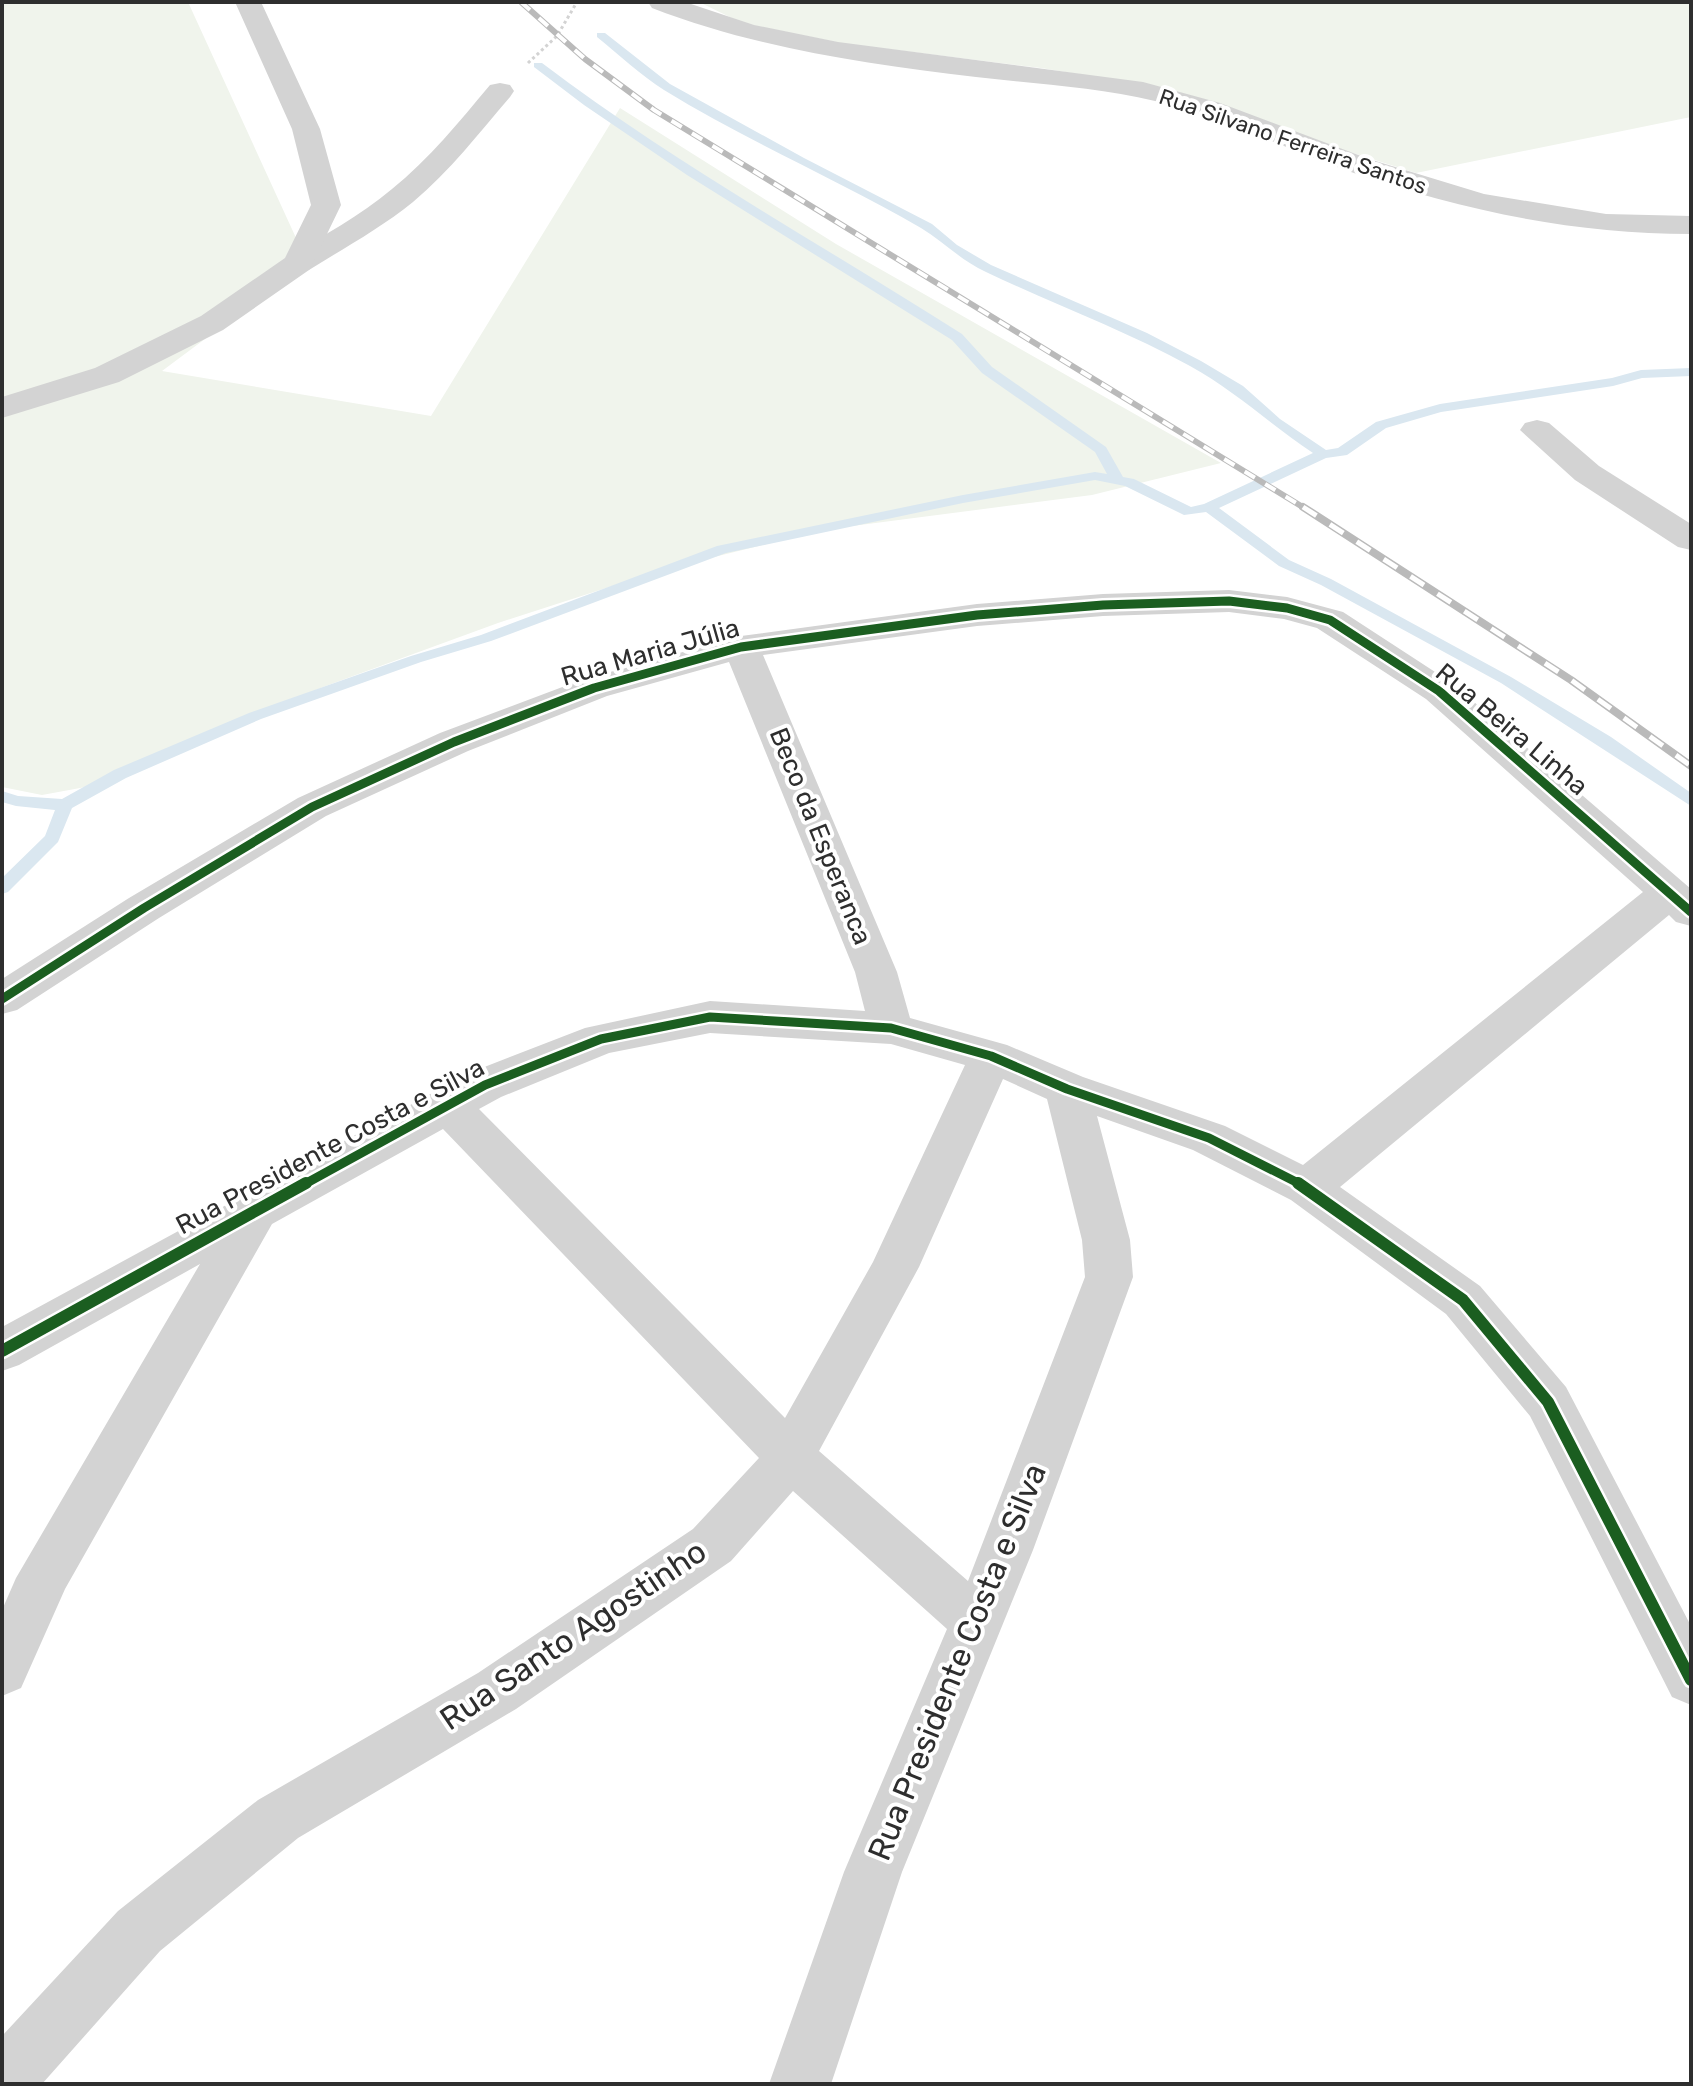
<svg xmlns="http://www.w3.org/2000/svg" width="1693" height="2086" viewBox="0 0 1693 2086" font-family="Rubik,sans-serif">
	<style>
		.green { fill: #f0f4ec }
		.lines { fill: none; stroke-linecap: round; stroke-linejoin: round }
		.stream { fill: #dae7f0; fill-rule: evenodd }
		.path { stroke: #d3d3d3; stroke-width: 3; stroke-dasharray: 3 3; stroke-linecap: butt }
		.minor { fill: #d3d3d3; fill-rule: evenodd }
		.tertiary { fill: #d3d3d3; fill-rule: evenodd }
		.rail-far1-casing { stroke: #bababa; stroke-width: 6 }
		.rail-casing { stroke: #bababa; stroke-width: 8 }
		.rail-far1 { stroke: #fff; stroke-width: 4; stroke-dasharray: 12; stroke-linecap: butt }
		.rail { stroke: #fff; stroke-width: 5; stroke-dasharray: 16; stroke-linecap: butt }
		.cycleway-far1-casing { stroke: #fff; stroke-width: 14 }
		.cycleway-casing { stroke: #fff; stroke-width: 17 }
		.cycleway-far1 { stroke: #1b5e20; stroke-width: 9 }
		.cycleway { stroke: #1b5e20; stroke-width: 12 }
		.labels { text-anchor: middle; stroke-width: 8; stroke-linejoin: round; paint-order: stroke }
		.far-street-label { font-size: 22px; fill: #2e2e2e; stroke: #fff }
		.street-label { font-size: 26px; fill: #2e2e2e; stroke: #fff }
		.near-street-label { font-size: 32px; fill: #2e2e2e; stroke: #fff }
	</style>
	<rect width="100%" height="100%" fill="#fff"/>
	<path class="green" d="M2,2h186l114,249 -38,44 -102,76 269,45 189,-308 216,136 385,219 -129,32 -263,34 -164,40 -167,54 -175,64 -146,59 -86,40 -49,9 -40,-8z
		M699,2h992v115l-275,56 -284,-90 -91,-15 -200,-25 -99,-20z"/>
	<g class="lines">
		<path class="stream" d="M597,33h8l65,51 134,74 128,66 25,21 34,20 156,68 54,28 42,25 37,33 46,31 12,-2 38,-26 64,-18 172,-26 29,-8 50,-2v8l-49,2 -29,8 -172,26 -55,16 -39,27 -21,3 -107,50 70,52 42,19 180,98 100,60 80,56v13l-190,-123 -180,-98 -42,-19 -73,-54 -22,3 -59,-29 -30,-6 -132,23 -237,50 -235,88 -70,21 -160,57 -135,59 -54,30 -14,34 -50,50 -6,2v-16l43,-42 10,-26 -39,-4 -14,-4v-11l16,5 44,3 52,-29 135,-57 162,-57 70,-21 236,-89 246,-51 132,-23 12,2 -12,-22 -113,-79 -30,-33 -265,-165 -103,-70 -50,-38v-4h8c133,101 279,181 420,271l30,33 114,80 17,30 11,2 57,28 13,-3 109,-51c-42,-28 -79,-63 -123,-87 -66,-36 -137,-62 -204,-94 -26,-12 -43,-31 -65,-44 -85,-49 -174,-87 -257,-138 -23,-15 -45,-35 -67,-53z"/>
		<path class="path" d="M528,63l29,-27 20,-34"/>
		<path class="minor" d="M500,83l10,2 4,6 -4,6c-31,36 -60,74 -97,105 -32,26 -69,46 -104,68l-11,2 -11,-2 -4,-7 4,-7c36,-20 73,-40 105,-67 37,-30 67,-67 98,-104z
			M1537,420l12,3 50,43 92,58v26l-13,-3 -103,-67 -55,-50 5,-7z
			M1229,590l58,7 56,15 109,71 239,206v37l-15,-4 -7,-7 -329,272 140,99 86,101 125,239v79l-19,-8 -142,-281 -84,-102 -155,-114 -98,-50 -96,-34 33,124 3,37 -100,273 -131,322 -71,212h-62l75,-212 103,-243 -154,-138 -62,70 -215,148 -218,129 -138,113 -118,133h-40v-48l116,-125 140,-111 220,-127 215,-144 66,-71 -316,-329 -171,95 -207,365 -44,99 -19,8v-86l14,-32 184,-314 -181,101 -17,6v-44l467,-254 116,-45 125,-27 155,10 -10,-39 -126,-310 -122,34 -139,55 -142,65 -167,102 -142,92 -15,4v-35l127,-81 169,-100 142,-65 141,-53 160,-44 236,-32 126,-10zM1229,612l55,7 33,9 109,71 217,193 -340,273 -78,-39 -142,-49 -76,-32 -97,-27 -13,-46 -134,-317 214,-29 126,-10zM710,1033l181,11 74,21 -92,197 -88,156 -306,-309 22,-12 108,-44zM1003,1079l44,20 35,141 3,37 -117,304 -149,-130 100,-184z"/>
		<path class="tertiary" d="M235,2h26l59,127 21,76 -28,58 -4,7 -86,60 -104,52 -117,36v-21l93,-29 106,-52 84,-58 26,-53 -19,-76z
			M648,2h37l69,23 84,17 305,40 77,21 149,56 115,35 122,20 85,2v18c-118,0 -231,-24 -343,-63 -64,-23 -126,-54 -193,-70 -58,-14 -120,-17 -179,-24 -111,-13 -220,-29 -324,-69z"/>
		<defs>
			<path id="rail-far1" d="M521,2l64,57 69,51 652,399"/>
			<path id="rail" d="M1303,507l268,173 120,86"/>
		</defs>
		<use href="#rail-far1" class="rail-far1-casing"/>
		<use href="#rail" class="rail-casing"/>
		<use href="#rail-far1" class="rail-far1"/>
		<use href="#rail" class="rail"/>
		<defs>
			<path id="cycleway-far1" d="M2,999l142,-91 168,-101 142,-65 140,-54 147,-41 236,-32 126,-10 126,-4 58,7 43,12 109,71 252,221
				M303,1185l182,-100 116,-46 109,-22 181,11 100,28 76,33 142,49 93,47"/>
			<path id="cycleway" d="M1298,1183l165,117 85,102 143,278
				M2,1351l304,-168"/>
		</defs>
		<use href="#cycleway-far1" class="cycleway-far1-casing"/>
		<use href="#cycleway" class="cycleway-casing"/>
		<use href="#cycleway-far1" class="cycleway-far1"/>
		<use href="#cycleway" class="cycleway"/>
	</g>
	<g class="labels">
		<g class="far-street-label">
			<text transform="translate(1293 141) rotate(19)" y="8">Rua Silvano Ferreira Santos</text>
		</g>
		<g class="street-label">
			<text transform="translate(650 652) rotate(-16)" y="9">Rua Maria Júlia</text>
			<text transform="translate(1512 729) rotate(40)" y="9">Rua Beira Linha</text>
			<text transform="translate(821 836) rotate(68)" y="9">Beco da Esperanca</text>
			<text transform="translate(330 1146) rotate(-28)" y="9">Rua Presidente Costa e Silva</text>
		</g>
		<g class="near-street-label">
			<text transform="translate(573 1635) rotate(-34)" y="11">Rua Santo Agostinho</text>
			<text transform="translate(957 1662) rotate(-68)" y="11">Rua Presidente Costa e Silva</text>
		</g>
	</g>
	<rect width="1693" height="2086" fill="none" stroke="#2e2e2e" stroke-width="8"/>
</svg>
